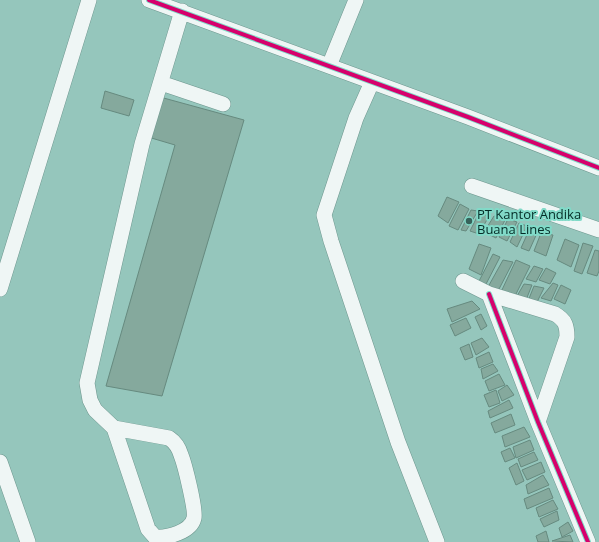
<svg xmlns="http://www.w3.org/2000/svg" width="599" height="542" viewBox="0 0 599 542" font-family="'Open Sans',sans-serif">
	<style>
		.building { fill: #85a99d; stroke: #668a7f }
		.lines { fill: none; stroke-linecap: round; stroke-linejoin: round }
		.minor-casing { stroke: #6d968e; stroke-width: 16 }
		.minor { stroke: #eff6f5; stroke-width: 15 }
		.cycleway-casing { stroke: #81dac8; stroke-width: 6 }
		.cycleway { stroke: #d6006c; stroke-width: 4 }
		.poi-dot { fill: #37625a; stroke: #81dac8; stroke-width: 1.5 }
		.labels { text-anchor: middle; stroke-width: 4; stroke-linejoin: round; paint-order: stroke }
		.poi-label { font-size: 13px; fill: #042c26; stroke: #81dac8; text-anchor: start }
	</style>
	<rect width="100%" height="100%" fill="#95c6bc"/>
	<path class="building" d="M105,91l29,9 -5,16 -28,-8z
		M160,97l84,23 -82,276 -56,-10 69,-241 -27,-8z
		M447,197l12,5 -11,21 -10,-7z
		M460,204l9,5 -11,21 -9,-4z
		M471,210l7,1 -12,20 -5,-1z
		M479,213l10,3 -10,18 -9,-3z
		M494,216l12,2 -10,20 -12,-6z
		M508,219l9,3 -10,19 -8,-4z
		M519,223l8,3 -10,21 -7,-5z
		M530,228l8,3 -9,20 -8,-3z
		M541,233l12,2 -7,21 -12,-5z
		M565,239l14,6 -8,22 -14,-7z
		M583,243l10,3 -11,28 -8,-3z
		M479,244l12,4 -10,27 -12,-6z
		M595,250l4,1v20l-2,5 -10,-3z
		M493,254l7,3 -15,29 -7,-3z
		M503,260l10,2 -15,29 -10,-4z
		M516,260l14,6 -15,30 -14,-4z
		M534,266l9,3 -7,13 -10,-3z
		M546,268l10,5 -6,11 -11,-4z
		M553,283l5,2 -7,16 -10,-3z
		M524,284l8,1 -6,15 -9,-4z
		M561,285l10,5 -6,14 -11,-5z
		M534,286l10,2 -8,16 -8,-3z
		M472,301l8,8 -28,13 -5,-13z
		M481,314l6,12 -6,4 -6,-13z
		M466,318l5,10 -16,8 -5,-11z
		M482,338l7,9 -13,8 -5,-12z
		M469,344l4,13 -8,3 -5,-12z
		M489,352l4,10 -14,6 -3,-10z
		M493,364l5,7 -15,8 -2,-10z
		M499,374l6,11 -16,6 -4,-10z
		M507,385l7,10 -12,6 -4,-10z
		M496,390l4,13 -11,4 -5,-12z
		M509,400l4,8 -23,10 -2,-7z
		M511,414l4,11 -20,8 -4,-10z
		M524,427l6,10 -25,10 -3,-11z
		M530,440l4,10 -18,8 -3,-11z
		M510,448l5,10 -10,4 -4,-10z
		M534,452l4,8 -17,7 -3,-8z
		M541,462l4,10 -18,8 -5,-10z
		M517,463l7,18 -8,4 -7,-17z
		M543,475l6,10 -21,9 -2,-9z
		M549,488l4,10 -26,11 -3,-10z
		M553,500l5,9 -19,8 -3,-9z
		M557,511l2,9 -15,7 -4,-8z
		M568,522l5,9 -11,6 -3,-9z
		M546,531l3,11h-11l-2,-6z
		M570,535l3,7 -21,-1z"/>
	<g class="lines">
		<defs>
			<path id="minor" d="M149,0l319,117 131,51
				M329,66l27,-66
				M372,82l-16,36 -32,97 7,26 67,201 39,100
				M161,83l62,21
				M472,186l127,44
				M463,281l26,13 66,20c10,6 12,11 12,23l-29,85
				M0,289l89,-289
				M489,294l49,128 50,120
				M114,428l55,10c6,4 10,10 12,17 4,10 15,55 13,63 -3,14 -27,20 -39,19l-7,-8 -34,-101 -19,-18 -5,-10 -3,-17 55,-239 40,-133
				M0,462l28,80"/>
		</defs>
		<use href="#minor" class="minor-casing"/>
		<use href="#minor" class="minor"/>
		<defs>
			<path id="cycleway" d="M149,0l319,117 131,51
				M489,294l49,128 50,120"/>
		</defs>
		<use href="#cycleway" class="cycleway-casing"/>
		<use href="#cycleway" class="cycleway"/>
	</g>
	<circle class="poi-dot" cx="469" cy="221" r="4"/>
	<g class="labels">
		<g class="poi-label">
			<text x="477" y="219">PT Kantor Andika<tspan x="477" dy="15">Buana Lines</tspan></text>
		</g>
	</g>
</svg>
